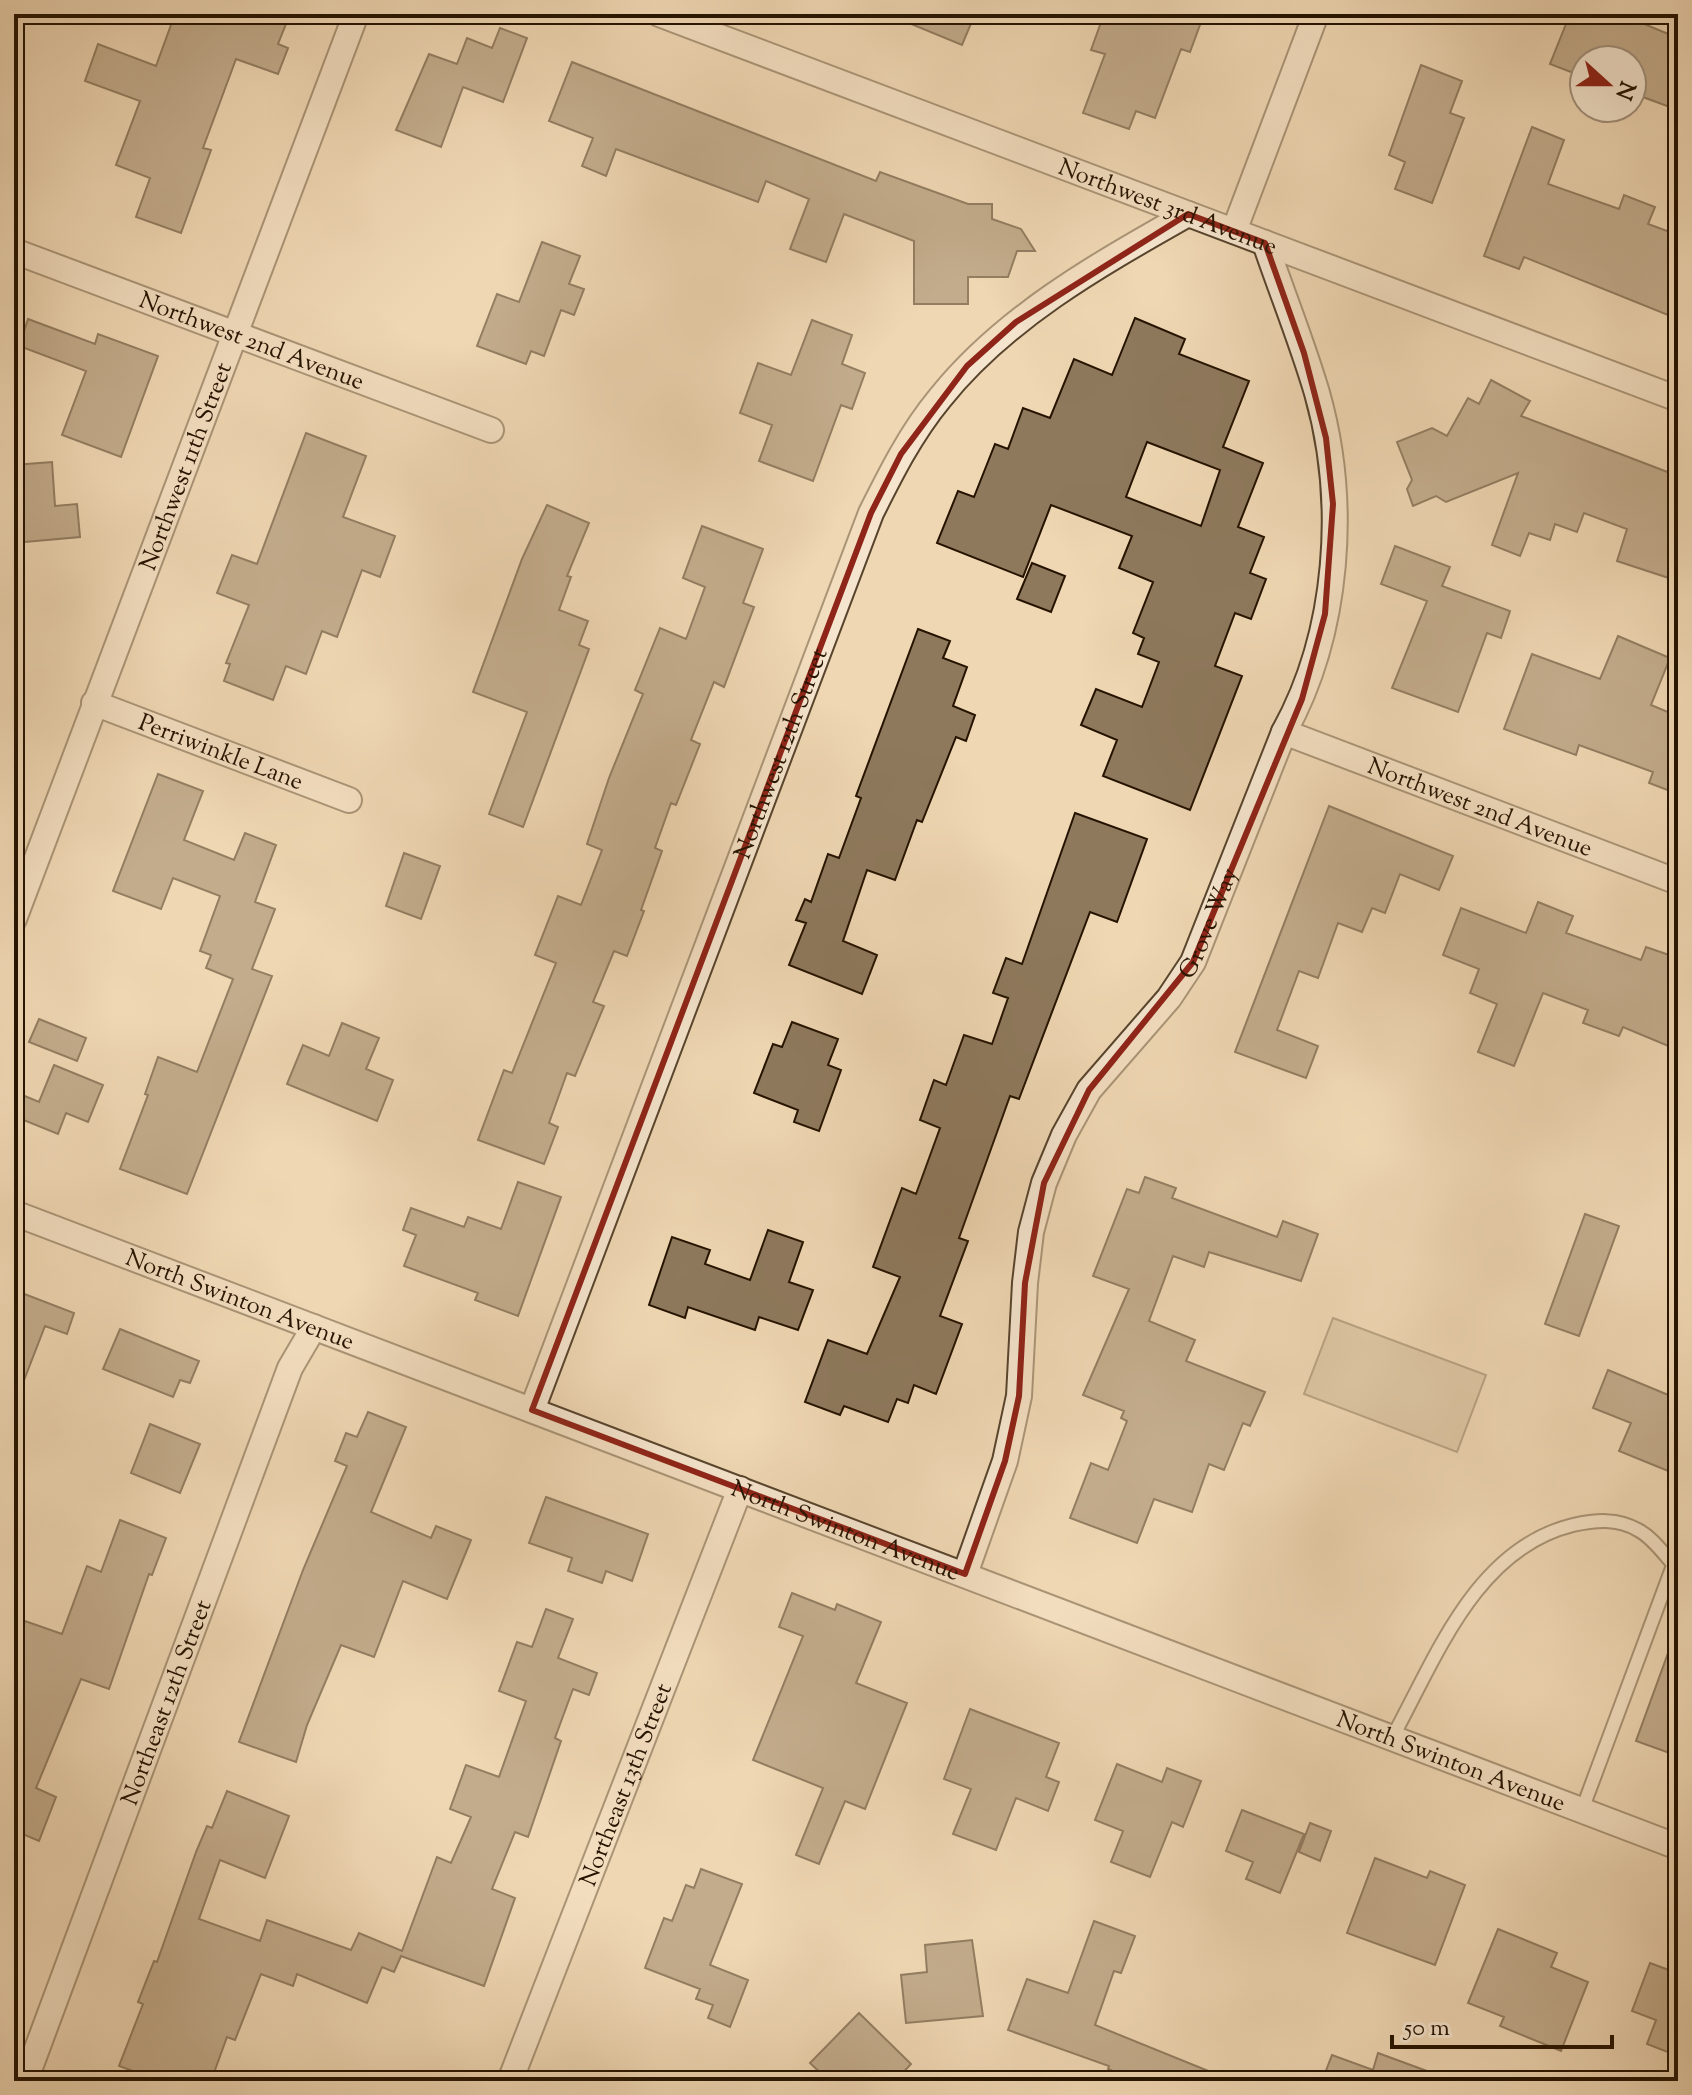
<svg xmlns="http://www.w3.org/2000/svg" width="1692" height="2095" viewBox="0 0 1692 2095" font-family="'Sorts Mill Goudy',serif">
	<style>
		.green { fill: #cdb695; stroke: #79644a; stroke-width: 2 }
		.building { fill: #8e795d; stroke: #251300; stroke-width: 2; fill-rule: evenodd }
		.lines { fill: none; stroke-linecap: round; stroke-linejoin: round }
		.lane-casing { stroke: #58442d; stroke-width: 16 }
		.street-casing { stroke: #58442d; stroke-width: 28 }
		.lane { stroke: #f5e5ce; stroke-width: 12 }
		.street { stroke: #f5e5ce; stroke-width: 24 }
		.marked { fill: none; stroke: #8f2418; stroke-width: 6; stroke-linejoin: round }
		.labels { text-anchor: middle; stroke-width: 7; stroke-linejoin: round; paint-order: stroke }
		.street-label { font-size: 24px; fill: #251300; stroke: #f5e5ce }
	</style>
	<rect width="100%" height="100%" fill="#efd7b3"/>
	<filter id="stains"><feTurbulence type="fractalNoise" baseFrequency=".0025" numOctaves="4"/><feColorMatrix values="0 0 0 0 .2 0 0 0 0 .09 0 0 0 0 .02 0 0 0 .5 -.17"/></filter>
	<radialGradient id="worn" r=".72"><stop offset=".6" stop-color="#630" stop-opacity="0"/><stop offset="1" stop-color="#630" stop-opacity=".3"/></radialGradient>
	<path class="green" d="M1333,1318l153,57 -29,77 -153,-58z"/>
	<path class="building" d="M175,14h115l-12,30 10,4 -10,26 -42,-15 -33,89 8,2 -30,83 -45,-16 14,-39 -34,-13 24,-64 -55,-20 13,-37 58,22z
		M887,14h88l-13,31z
		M1104,14h100l-14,38 -9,-3 -26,69 -19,-7 -7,18 -46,-16 22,-59 -14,-4z
		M1570,14h50l58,24v72l-46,-17v-33h-48v17l-34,-13z
		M500,28l27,10 -24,64 -40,-15 -22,60 -45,-17 33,-76 28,10 10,-26 25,10z
		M572,62l304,119 4,-9 88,32h24v15l29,10 14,22h-18l-9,26h-40v27h-54v-63l-70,-27 -18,48 -36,-13 19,-50 -43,-18 -8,21 -142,-53 -10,27 -24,-10 11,-28 -44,-17z
		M1421,65l41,16 -12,32 14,5 -32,85 -37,-14 10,-27 -16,-7z
		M1532,127l32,13 -16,44 71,25 5,-14 31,12 -7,17 30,11v84l-154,-62 -5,12 -35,-13z
		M542,242l38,14 -11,28 15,5 -10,26 -13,-5 -17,46 -13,-5 -5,13 -49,-18 20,-52 22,8z
		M1135,318l50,21 -6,15 70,27 -26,66 40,16 -25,64 26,10 -14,36 16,6 -15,40 -16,-6 -20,53 27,10 -52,134 -87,-34 14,-36 -36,-15 15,-36 46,18 17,-45 -21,-8 6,-16 -11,-5 20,-51 -34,-14 13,-32 -81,-31 -28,72 -86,-34 21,-52 16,6 21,-53 13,5 15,-41 27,10 24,-59 38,16zM1147,442l73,28 -19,56 -75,-29z
		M28,319l67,25 3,-10 60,22 -37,101 -59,-22 24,-64 -67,-25z
		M812,320l40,15 -10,29 23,9 -13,36 -11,-4 -28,76 -54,-20 13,-36 -32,-12 18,-50 33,12z
		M1491,380l39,21 -9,15 157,60v105l-61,-20 10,-32 -43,-16 -7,19 -22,-8 -5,16 -21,-7 -9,23 -28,-11 26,-72 -72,29 -10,-6 -23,10 -6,-17 5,-9 -15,-38 35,-14 15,8 21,-38 11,6z
		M306,433l60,23 -23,61 52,19 -15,41 -18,-7 -25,67 -15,-6 -16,43 -20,-8 -13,34 -49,-19 6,-17 -4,-1 23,-58 -32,-12 15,-38 25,9z
		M52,462l3,44 22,-2 3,33 -66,6v-78z
		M547,505l42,18 -22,53 4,1 -12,33 29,11 -9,24 10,4 -66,178 -34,-13 38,-102 -54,-20 49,-133z
		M702,526l61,23 -20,54 11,4 -30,80 -10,-5 -23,58 9,4 -24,61 -5,-2 -16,45 7,3 -21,59 3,1 -17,45 -13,-5 -21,51 11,4 -29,70 -8,-3 -18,50 9,4 -14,37 -66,-24 26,-70 8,3 44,-110 -21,-8 23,-59 23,9 21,-55 -15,-6 22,-66 34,-84 -8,-4 25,-62 26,11 19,-52 -22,-9z
		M1395,546l55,21 -8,19 68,25 -9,27 -14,-5 -29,79 -66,-24 35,-87 -46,-17z
		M1032,563l33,13 -14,36 -34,-13z
		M918,629l32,12 -7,17 24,9 -14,39 22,9 -9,26 -10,-4 -34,85 -5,-2 -22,60 -28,-10 -24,71 34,14 -15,39 -73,-29 17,-42 -10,-3 9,-21 6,3 17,-48 11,4 22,-60 -5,-2z
		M1618,636l52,22 -19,47 24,10 3,-3v82l-29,-11 4,-11 -74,-27 -3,10 -72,-26 28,-75 68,25z
		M158,774l45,17 -19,49 50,20 11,-27 31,12 -21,57 20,7 -23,60 20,7 -85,218 -67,-25 28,-74 -3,-1 13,-37 39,15 36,-93 -27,-11 5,-13 -11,-4 20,-55 -47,-18 -12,31 -48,-18z
		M1329,806l124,50 -14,34 -39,-16 -15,39 -13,-5 -10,24 -24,-9 -20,55 -19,-7 -22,59 41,16 -12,32 -71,-26z
		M1075,813l72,26 -30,83 -27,-10 -71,187 -9,-3 -51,142 9,3 -28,75 22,8 -26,70 -22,-9 -6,18 -11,-4 -9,23 -44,-16 -4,9 -35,-13 23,-62 39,14 33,-77 -27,-10 29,-79 14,6 24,-66 -20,-8 14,-40 12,5 18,-50 28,9 16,-46 -15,-5 13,-35 16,6z
		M404,853l36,13 -19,53 -35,-13z
		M1538,902l35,14 -7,17 75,27 5,-13 32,11v92l-55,-23 -4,9 -36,-13 5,-13 -45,-17 -29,73 -36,-14 19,-48 -27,-11 9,-24 -36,-14 18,-47 65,25z
		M39,1019l47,19 -9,23 -48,-19z
		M792,1022l46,17 -10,26 13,5 -22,61 -25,-9 4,-12 -44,-17 19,-49 9,3z
		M342,1023l37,15 -13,31 27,11 -16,41 -90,-37 16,-39 26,11z
		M54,1065l49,20 -15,37 -22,-9 -8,21 -42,-17 9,-21 14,6z
		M1145,1177l31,11 -4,10 105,39 6,-16 35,13 -17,47 -92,-29 -5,15 -31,-11 -24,65 46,19 -9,21 79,31 -15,34 -7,-3 -19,47 -15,-6 -17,48 -38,-13 -17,44 -67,-25 21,-55 17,7 19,-49 -6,-3 3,-7 -41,-16 46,-106 -36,-13 34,-87 12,4z
		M518,1182l43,15 -43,119 -43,-16 3,-7 -74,-27 12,-31 -13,-5 8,-22 53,19 4,-10 33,12z
		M1585,1214l34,12 -40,110 -34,-12z
		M768,1230l35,12 -14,40 24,8 -15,40 -39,-13 -4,13 -67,-23 -3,11 -36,-13 23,-68 38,13 -5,14 45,16z
		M14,1290l60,23 -7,21 -22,-8 -29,75z
		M120,1329l79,32 -9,22 -10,-3 -7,17 -70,-28z
		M1608,1370l70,29v76l-59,-24 12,-28 -38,-15z
		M368,1412l38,15 -35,85 60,26 5,-12 35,14 -24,59 -44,-18 -29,76 -33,-12 -34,80 -11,37 -57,-20 64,-172 44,-104 -12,-5 11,-28 11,4z
		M150,1424l50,20 -20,49 -49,-20z
		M546,1497l102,37 -16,47 -26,-10 -4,12 -34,-12 4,-13 -43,-15z
		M120,1520l46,18 -14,37 -3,-1 -40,115 -28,-10 -45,109 20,9 -17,44 -21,-9 -4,8v-190l11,-29 37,13 25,-68 14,6z
		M792,1593l43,17 2,-6 44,18 -25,61 51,20 -42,106 -20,-8 -26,63 -23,-9 27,-67 -70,-28 50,-124 -24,-9z
		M546,1609l27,10 -15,39 39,15 -8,22 -16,-6 -18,49 6,3 -33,96 -13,-5 -23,57 23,9 -31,88 -83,-30 -7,16 -12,-5 -15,36 -70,-29 -4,12 -32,-12 -26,66 -8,-3 -16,44h-51l-41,-15 24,-62 -5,-2 16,-41 3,1 39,-110 11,-26 5,2 15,-37 62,25 -24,62 -45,-18 -21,59 61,22 7,-21 84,30 8,-17 43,18 35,-94 14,6 20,-46 -21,-8 16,-44 33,12 27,-76 -27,-10 18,-49 15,5z
		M1675,1634l3,1v121l-42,-15z
		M970,1709l89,34 -13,34 13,5 -11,29 -32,-13 -20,52 -43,-16 18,-45 -27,-10z
		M1117,1764l45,18 5,-14 34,13 -18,46 -11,-5 -22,55 -39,-15 12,-31 -28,-11z
		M1242,1810l62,24 -24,59 -34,-14 7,-17 -27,-11z
		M1310,1823l21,8 -11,30 -21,-9z
		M1375,1858l52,20 3,-7 35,14 -30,80 -88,-32z
		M701,1869l41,15 -32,81 38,15 -18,47 -22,-9 5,-13 -17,-6 4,-10 -55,-21 19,-50 8,3 14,-36 8,3z
		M1094,1921l41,15 -14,37 -7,-2 -19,54 138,56h-96l-29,-12 1,-3 -101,-36 19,-51 41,14z
		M1498,1929l59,24 -6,14 37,15 -27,69 -61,-25 4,-9 -36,-14z
		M972,1940l11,76 -77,7 -5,-48 26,-3 -2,-27z
		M1650,1963l24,9 4,-3v87l-31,-12 9,-24 -24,-9z
		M859,2013l52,51 -16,17h-66l-19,-18z
		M1378,2053l68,25v3h-124l10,-26 41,15z"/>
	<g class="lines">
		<defs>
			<path id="lane" d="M1392,1738c44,-80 83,-189 181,-213 23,-5 44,-7 65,5 14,7 25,23 35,34
				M1582,1810l96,-258"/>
			<g id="street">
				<path id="s1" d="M659,14l1019,385"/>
				<path d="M1234,231l82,-217"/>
				<path id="s2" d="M14,251l477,179"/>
				<path id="s3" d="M94,703l255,97"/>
				<path id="s4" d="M1284,732l394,150"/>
				<path id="s5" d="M14,919l342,-905"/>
				<path id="s6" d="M14,1213l1664,634"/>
				<path id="s7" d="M532,1410l339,-897c20,-40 40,-80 69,-115 65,-81 158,-133 248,-184"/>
				<path id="s8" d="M965,1574l40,-113 14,-65 6,-113 6,-51 13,-49 20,-48 25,-45 80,-92 24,-36 91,-230c55,-100 64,-230 33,-339 -15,-51 -35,-100 -52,-150"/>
				<path id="s9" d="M25,2081l265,-713 24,-41"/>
				<path id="s10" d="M510,2081l230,-592"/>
			</g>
		</defs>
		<use href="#lane" class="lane-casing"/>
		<use href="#street" class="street-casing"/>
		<use href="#lane" class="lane"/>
		<use href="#street" class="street"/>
	</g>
	<path d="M0 0H1692V2095H0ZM1188,214l77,29 39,110 22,85 7,66 -8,110 -23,85 -109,263 -104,128 -45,93 -19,100 -6,113 -14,65 -40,113 -433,-164 339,-897 30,-59 66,-88 49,-44z" fill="#efd7b3" fill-opacity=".55" fill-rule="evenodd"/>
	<path class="marked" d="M1188,214l77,29 39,110 22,85 7,66 -8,110 -23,85 -109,263 -104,128 -45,93 -19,100 -6,113 -14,65 -40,113 -433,-164 339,-897 30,-59 66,-88 49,-44z"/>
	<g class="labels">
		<g class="street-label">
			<text dy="8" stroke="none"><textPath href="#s1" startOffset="544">Northwest 3rd Avenue</textPath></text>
			<text dy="8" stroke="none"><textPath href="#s2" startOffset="254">Northwest 2nd Avenue</textPath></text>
			<text dy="8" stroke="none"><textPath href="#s5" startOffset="484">Northwest 11th Street</textPath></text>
			<text dy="8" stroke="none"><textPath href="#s3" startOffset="136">Perriwinkle Lane</textPath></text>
			<text dy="8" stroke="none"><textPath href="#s7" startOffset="702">Northwest 12th Street</textPath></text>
			<text dy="8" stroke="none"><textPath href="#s4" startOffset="210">Northwest 2nd Avenue</textPath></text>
			<text dy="8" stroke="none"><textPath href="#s8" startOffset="712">Grove Way</textPath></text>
			<text dy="8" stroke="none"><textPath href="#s6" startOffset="242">North Swinton Avenue</textPath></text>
			<text dy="8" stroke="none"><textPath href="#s6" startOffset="890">North Swinton Avenue</textPath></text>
			<text dy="8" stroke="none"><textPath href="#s9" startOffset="404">Northeast 12th Street</textPath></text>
			<text dy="8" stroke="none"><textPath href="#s6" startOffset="1538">North Swinton Avenue</textPath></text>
			<text dy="8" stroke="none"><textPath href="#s10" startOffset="318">Northeast 13th Street</textPath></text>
		</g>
	</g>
	<rect width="1692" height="2095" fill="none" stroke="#efd7b3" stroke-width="48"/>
	<rect x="16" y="16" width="1660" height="2063" fill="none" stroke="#251300" stroke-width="4"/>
	<rect x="24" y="24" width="1644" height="2047" fill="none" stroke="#251300" stroke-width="2"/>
	<g transform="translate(1608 84) rotate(111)"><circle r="38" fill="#f5e5ce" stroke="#a2917c" stroke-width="2"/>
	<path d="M0-6L14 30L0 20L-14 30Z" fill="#8f2418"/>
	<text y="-12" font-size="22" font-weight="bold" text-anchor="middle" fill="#251300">N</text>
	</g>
	<path d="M1392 2035v12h220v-12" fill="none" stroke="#251300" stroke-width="4"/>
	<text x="1404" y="2035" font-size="24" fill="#251300" stroke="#f5e5ce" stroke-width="6" paint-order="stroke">50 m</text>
	<rect width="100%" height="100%" filter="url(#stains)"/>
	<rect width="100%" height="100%" fill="url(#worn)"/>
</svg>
